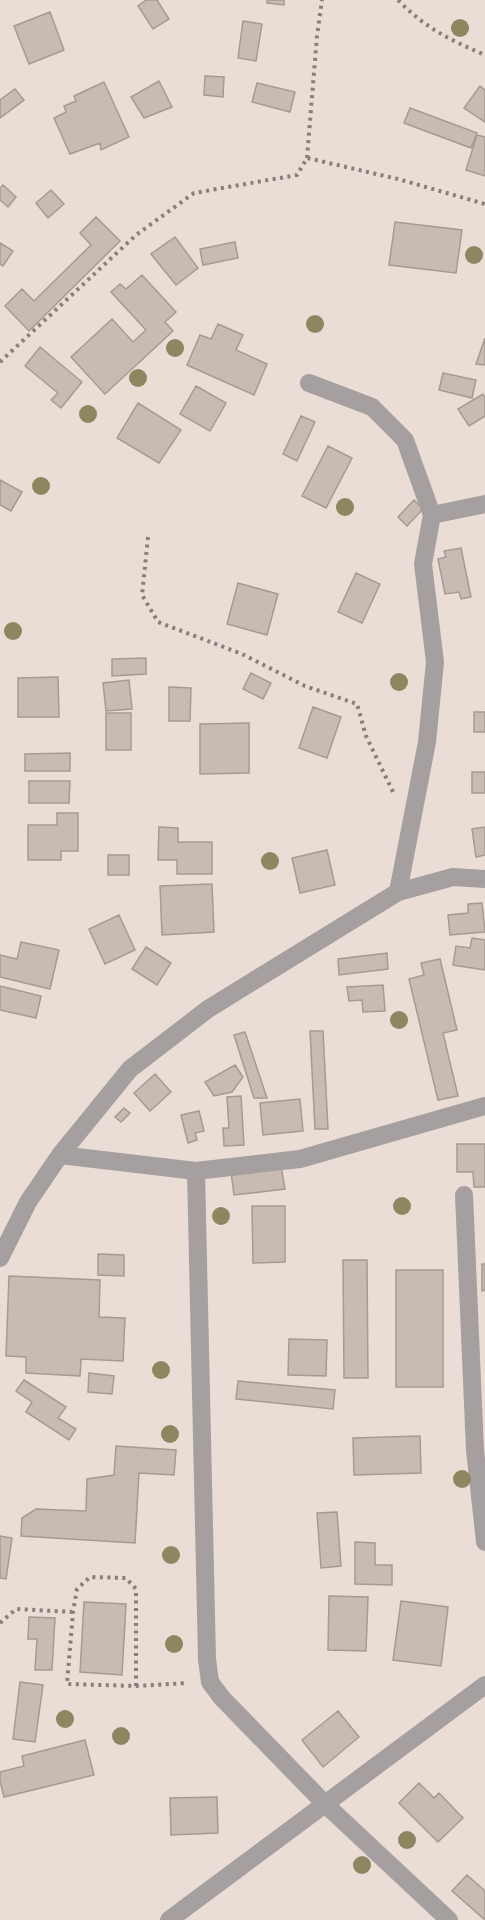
<svg xmlns="http://www.w3.org/2000/svg" width="485" height="1920" viewBox="0 0 485 1920" font-family="Lato,sans-serif">
	<style>
		.building { fill: #c8bbb4; stroke: #a69a92; stroke-width: 1.5 }
		.lines { fill: none; stroke-linecap: round; stroke-linejoin: round }
		.path { stroke: #877f79; stroke-width: 4; stroke-dasharray: 3 4.5; stroke-linecap: butt }
		.minor { stroke: #a69fa0; stroke-width: 18 }
		.tree { fill: #8c8760 }
	</style>
	<rect width="100%" height="100%" fill="#eaddd5"/>
	<path class="building" d="M146,0h11l12,19 -16,10 -15,-23z
		M267,0h17v5l-17,-2z
		M50,12l14,38 -35,14 -15,-38z
		M243,21l19,3 -6,37 -18,-3z
		M205,76l19,1 -1,20 -19,-2z
		M159,81l13,26 -28,11 -13,-21z
		M104,82l25,55 -28,13 -1,-7 -30,11 -16,-36 12,-6 -2,-6 12,-5 -2,-5z
		M257,83l38,9 -5,20 -38,-10z
		M480,86l5,4v32l-21,-14z
		M15,89l9,11 -24,18v-18z
		M410,108l67,25 -6,15 -67,-25z
		M477,135l8,2v39l-19,-6z
		M3,185l13,12 -8,10 -8,-7v-12z
		M51,190l13,14 -16,14 -12,-15z
		M96,217l24,24 -91,90 -24,-25 17,-17 12,12 57,-56 -11,-12z
		M395,222l67,8 -6,43 -67,-8z
		M175,237l23,31 -22,17 -25,-31z
		M235,242l3,16 -35,7 -3,-16z
		M0,243l13,8 -10,15 -3,-2z
		M142,275l34,37 -11,10 8,9 -68,63 -34,-37 41,-38 21,23 13,-12 -35,-38 9,-8 6,5z
		M218,324l25,11 -7,15 31,14 -13,31 -67,-30 13,-30 11,4z
		M485,338v27l-9,-1z
		M40,347l42,35 -21,26 -10,-8 7,-7 -33,-27z
		M443,373l33,7 -4,18 -33,-8z
		M196,386l30,17 -16,28 -30,-17z
		M483,394l2,4v18l-16,10 -11,-17z
		M138,403l43,27 -22,33 -42,-25z
		M301,416l14,6 -18,39 -14,-7z
		M328,446l24,12 -26,50 -24,-12z
		M0,480l22,12 -11,19 -11,-6z
		M414,500l9,9 -16,17 -9,-9z
		M461,548l10,49 -10,2 -2,-7 -14,2 -7,-35 8,-2 -2,-6z
		M356,573l24,11 -18,39 -24,-11z
		M238,583l40,11 -11,41 -40,-11z
		M146,658v16l-34,2v-17z
		M251,673l20,10 -8,16 -20,-10z
		M58,677l1,40h-41v-39z
		M129,680l3,29 -26,2 -3,-28z
		M169,687l22,1 -1,33h-21z
		M313,707l28,10 -14,41 -28,-10z
		M474,712h11v20h-11z
		M106,713h25v37h-25z
		M249,723v50l-49,1v-50z
		M70,753v18h-45v-17z
		M472,772h13v21h-13z
		M29,781h41l-1,22h-40z
		M57,813h21v38h-17v9h-33v-35h29z
		M159,827l19,1v14h34v32h-35v-14h-19z
		M485,827v28l-9,2 -4,-28z
		M327,850l8,35 -35,8 -8,-35z
		M108,855h21v20h-21z
		M212,884l2,48 -52,3 -2,-49z
		M482,903l3,29 -35,3 -2,-20 20,-2v-9z
		M119,915l16,35 -30,14 -16,-35z
		M472,938l13,2v30l-32,-5 3,-19 14,2z
		M21,942l38,8 -9,39 -50,-12v-22l17,4z
		M146,947l25,16 -14,22 -25,-16z
		M387,953l1,16 -49,6 -1,-16z
		M440,959l17,71 -14,3 15,63 -20,4 -29,-121 15,-4 -3,-12z
		M383,985l2,26 -22,1 -1,-12 -13,1 -2,-14z
		M0,986l41,10 -5,22 -36,-8z
		M310,1031h13l5,98h-13z
		M245,1032l22,66h-13l-20,-63z
		M235,1065l8,12 -11,15 -18,4 -9,-14z
		M155,1074l16,18 -21,19 -16,-18z
		M241,1096l3,49 -20,1 -1,-18h6l-2,-31z
		M300,1099l3,32 -40,4 -3,-32z
		M124,1108l6,5 -9,9 -6,-5z
		M199,1111l5,20 -9,2 2,7 -9,3 -7,-28z
		M457,1144h28v43h-11l-1,-15h-16z
		M281,1166l4,23 -51,6 -3,-23z
		M252,1206h33v56l-32,1z
		M98,1254l26,1v21l-26,-1z
		M343,1260h24l1,118h-24z
		M482,1264h3v26l-3,1z
		M396,1270h47v117h-47z
		M9,1276l91,4 -1,37 26,1 -2,43 -42,-2 -1,17 -54,-3v-16l-20,-1z
		M289,1339l38,1 -1,36 -38,-1z
		M89,1373l25,3 -2,18 -24,-2z
		M24,1380l42,27 -8,11 18,11 -7,11 -43,-28 6,-10 -16,-11z
		M238,1381l97,9 -2,19 -97,-10z
		M420,1436l1,37 -67,2 -1,-37z
		M116,1446l60,4 -2,25 -35,-2 -4,70 -114,-7 1,-18 14,-9 50,2 1,-32 27,-4z
		M337,1512l4,54 -20,2 -4,-55z
		M0,1536l12,2 -6,41 -6,-1z
		M355,1542l20,1v22h17v20l-37,-1z
		M329,1596l39,1 -2,54 -38,-1z
		M401,1601l47,6 -7,59 -48,-6z
		M84,1602l42,2 -4,71 -42,-3z
		M29,1617l26,1 -3,52h-17l2,-31h-9z
		M20,1682l23,3 -8,57 -22,-3z
		M338,1711l21,26 -36,30 -21,-27z
		M85,1740l9,35 -90,22 -4,-16v-9l24,-6 -2,-10z
		M419,1783l15,15 5,-5 24,25 -25,24 -39,-39z
		M217,1797l1,36 -47,2 -1,-37z
		M467,1875l18,16v29l-33,-29z"/>
	<g class="lines">
		<path class="path" d="M398,0c27,28 52,40 87,55
			M307,158l10,-122 5,-36
			M0,362l136,-127 58,-42 103,-18 10,-17 91,21 87,25
			M148,537l-6,58 16,27 84,32 63,32 52,18 9,32 28,58
			M0,1623l16,-14 57,3
			M136,1686v-97l-10,-11 -36,-1 -13,12 -4,23 -6,72 69,2 51,-3"/>
		<path class="minor" d="M309,383l63,24 33,33 27,75 -9,49 12,98 -8,80 -29,150
			M432,515l53,-11
			M60,1155l136,16 104,-12 185,-53
			M196,1171l11,488 3,23 12,16 103,106 124,116
			M464,1195l11,255 10,92
			M0,1258l28,-56 32,-47 70,-86 78,-60 190,-117 55,-15 32,2
			M169,1920l316,-235"/>
	</g>
	<g class="tree">
		<circle cx="460" cy="28" r="9"/>
		<circle cx="474" cy="255" r="9"/>
		<circle cx="315" cy="324" r="9"/>
		<circle cx="175" cy="348" r="9"/>
		<circle cx="138" cy="378" r="9"/>
		<circle cx="88" cy="414" r="9"/>
		<circle cx="41" cy="486" r="9"/>
		<circle cx="345" cy="507" r="9"/>
		<circle cx="13" cy="631" r="9"/>
		<circle cx="399" cy="682" r="9"/>
		<circle cx="270" cy="861" r="9"/>
		<circle cx="399" cy="1020" r="9"/>
		<circle cx="402" cy="1206" r="9"/>
		<circle cx="221" cy="1216" r="9"/>
		<circle cx="161" cy="1370" r="9"/>
		<circle cx="170" cy="1434" r="9"/>
		<circle cx="462" cy="1479" r="9"/>
		<circle cx="171" cy="1555" r="9"/>
		<circle cx="174" cy="1644" r="9"/>
		<circle cx="65" cy="1719" r="9"/>
		<circle cx="121" cy="1736" r="9"/>
		<circle cx="407" cy="1840" r="9"/>
		<circle cx="362" cy="1865" r="9"/>
	</g>
</svg>
